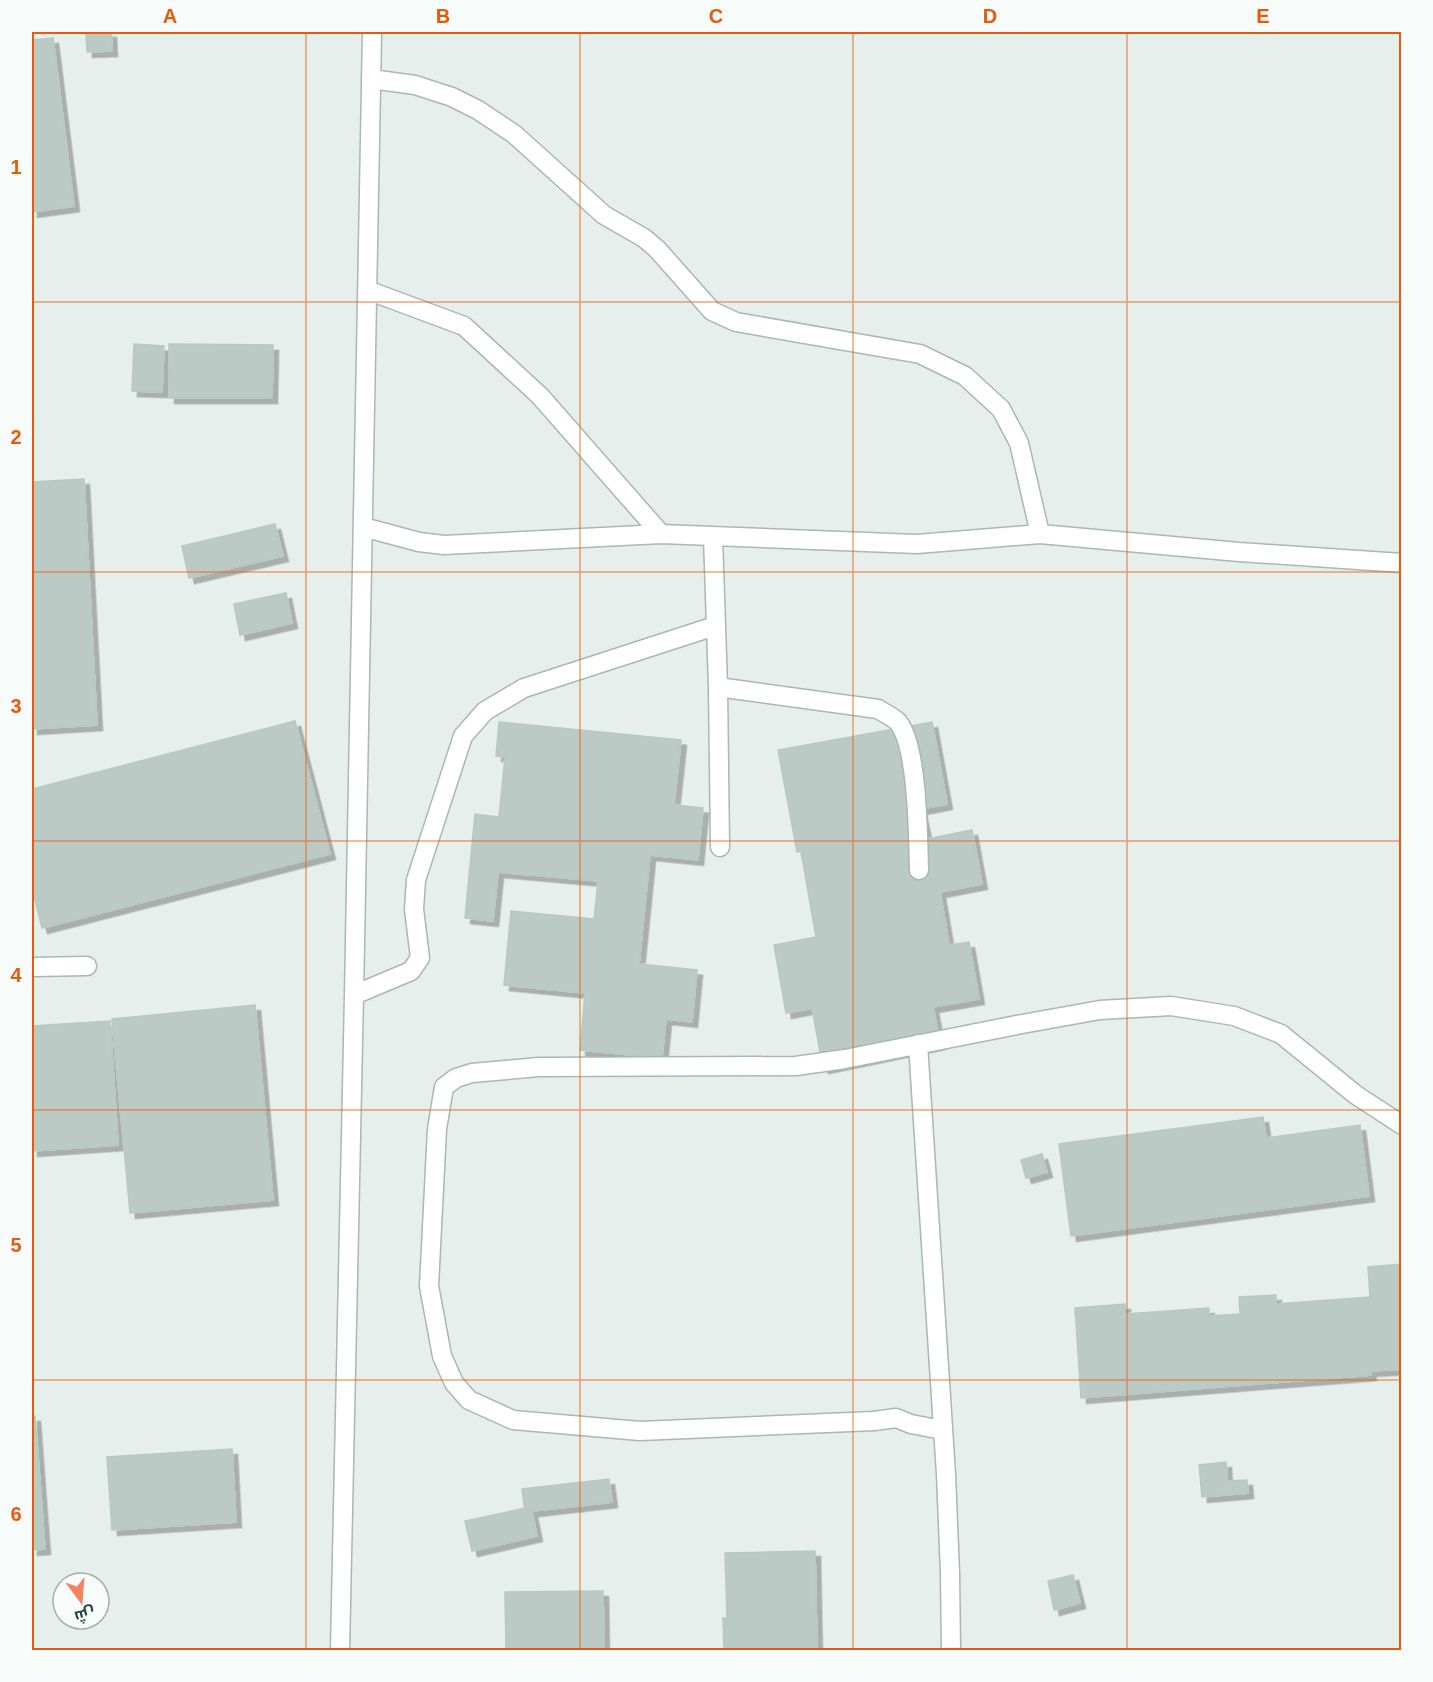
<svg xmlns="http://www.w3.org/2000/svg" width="1433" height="1682" viewBox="0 0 1433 1682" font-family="Arial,Cairo,sans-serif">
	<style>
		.building { fill: #bbcac4; stroke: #b8c9c2; stroke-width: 1.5; filter: url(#shadow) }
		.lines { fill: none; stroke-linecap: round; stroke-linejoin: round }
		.minor-casing { stroke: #a8b8b2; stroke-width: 21 }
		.minor { stroke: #fff; stroke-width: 18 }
		.grid { fill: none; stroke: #e8590c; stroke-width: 1.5; stroke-opacity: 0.55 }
		.neatline { fill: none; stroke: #e8590c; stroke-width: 2 }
		.grid-label { font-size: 20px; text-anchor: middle; font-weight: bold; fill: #e8590c }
	</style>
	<defs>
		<filter id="shadow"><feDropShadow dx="5.5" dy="5.5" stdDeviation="0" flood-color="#0004"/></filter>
	</defs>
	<rect width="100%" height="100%" fill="#e6efeb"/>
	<path class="building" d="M86,32h25l1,19 -25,1z
		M53,38l21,168 -42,6v-172z
		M134,344l30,2 -2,46 -30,-1z
		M169,344l104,1 -1,53h-103z
		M84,479l13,246 -65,4v-247z
		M275,524l8,32 -94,22 -7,-32z
		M286,593l6,30 -52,12 -6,-31z
		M295,721l35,133 -288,74 -10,-40v-99z
		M499,722l182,18 -7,65 29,3 -5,52 -48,-5 -11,109 58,6 -5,52 -26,-3 -4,39 -82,-8 5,-57 -81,-8 7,-74 83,8 4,-38 -100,-9 -5,49 -28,-3 10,-104 24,3 6,-60 -9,-1z
		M932,722l15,82 -26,5 6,30 45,-9 10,54 -42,8 9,53 20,-3 10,57 -46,8 7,37 -117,24 -11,-60 -26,5 -12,-68 42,-8 -15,-86 -4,1 -19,-102z
		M255,1005l18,195 -143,13 -18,-194z
		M110,1021l8,124 -86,6v-125z
		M1263,1117l3,21 94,-13 9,71 -298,40 -12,-92z
		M1042,1154l5,18 -21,6 -5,-18z
		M1402,1264v105l-32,2 1,4 -290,23 -6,-90 50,-4v10l84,-6v8l31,-2 -1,-17 37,-2v9l94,-7 -2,-30z
		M32,1416h3l10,133 -13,1z
		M232,1449l4,73 -124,8 -5,-73z
		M1226,1462l1,19 20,-1 1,13 -46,4 -3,-32z
		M609,1479l3,23 -87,10 -3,-23z
		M531,1507l6,29 -65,15 -7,-30z
		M815,1551l2,99h-93l-1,-32h4l-2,-65z
		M1073,1575l7,28 -26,7 -6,-29z
		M603,1591l1,59h-98l-1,-58z"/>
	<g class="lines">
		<defs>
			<path id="minor" d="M371,79l44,6 37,12 26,13 36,24 90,81 40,23 13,11 55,62 24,11 184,32 45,22 36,33 18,34 21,91
				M367,290l97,36 76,70 121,138
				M363,527l56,15 25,3 217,-11 256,10 123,-10 199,18 163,11
				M713,536l5,151 2,160
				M718,687l160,22c6,4 15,8 20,13 20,24 20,115 21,148
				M32,967l55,-1
				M354,995l57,-24 9,-13 -6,-49 2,-29 47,-144 22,-25 39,-23 191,-62
				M918,1044l28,430 4,99 1,77
				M942,1430l-31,-6 -15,-6 -22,3 -234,10 -127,-11 -44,-20 -15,-17 -12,-27 -13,-70 8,-157 7,-42 12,-9 16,-5 67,-6 257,-1 49,-7 177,-35 78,-14 71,-4 63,10 47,18 75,61 46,30
				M340,1650l14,-655 18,-963"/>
		</defs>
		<use href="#minor" class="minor-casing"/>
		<use href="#minor" class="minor"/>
	</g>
	<path class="grid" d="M306,32v1618M580,32v1618M853,32v1618M1127,32v1618M32,302h1370M32,572h1370M32,841h1370M32,1110h1370M32,1380h1370"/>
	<rect width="1433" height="1682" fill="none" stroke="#f7fbf9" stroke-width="66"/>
	<g transform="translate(81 1601) rotate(164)"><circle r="28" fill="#f7fbf9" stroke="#a3b1ad" stroke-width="1.5"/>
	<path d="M0-4.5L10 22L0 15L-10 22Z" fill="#f4845f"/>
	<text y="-9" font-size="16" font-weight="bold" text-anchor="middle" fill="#24423a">ش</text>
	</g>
	<rect x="33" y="33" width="1367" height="1616" class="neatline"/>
	<g class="grid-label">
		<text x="170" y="23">A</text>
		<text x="443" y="23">B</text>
		<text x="716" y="23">C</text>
		<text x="990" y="23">D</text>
		<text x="1263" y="23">E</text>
		<text x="16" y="174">1</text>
		<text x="16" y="444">2</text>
		<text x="16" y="713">3</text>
		<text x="16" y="982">4</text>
		<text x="16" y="1252">5</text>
		<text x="16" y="1521">6</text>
	</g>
</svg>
